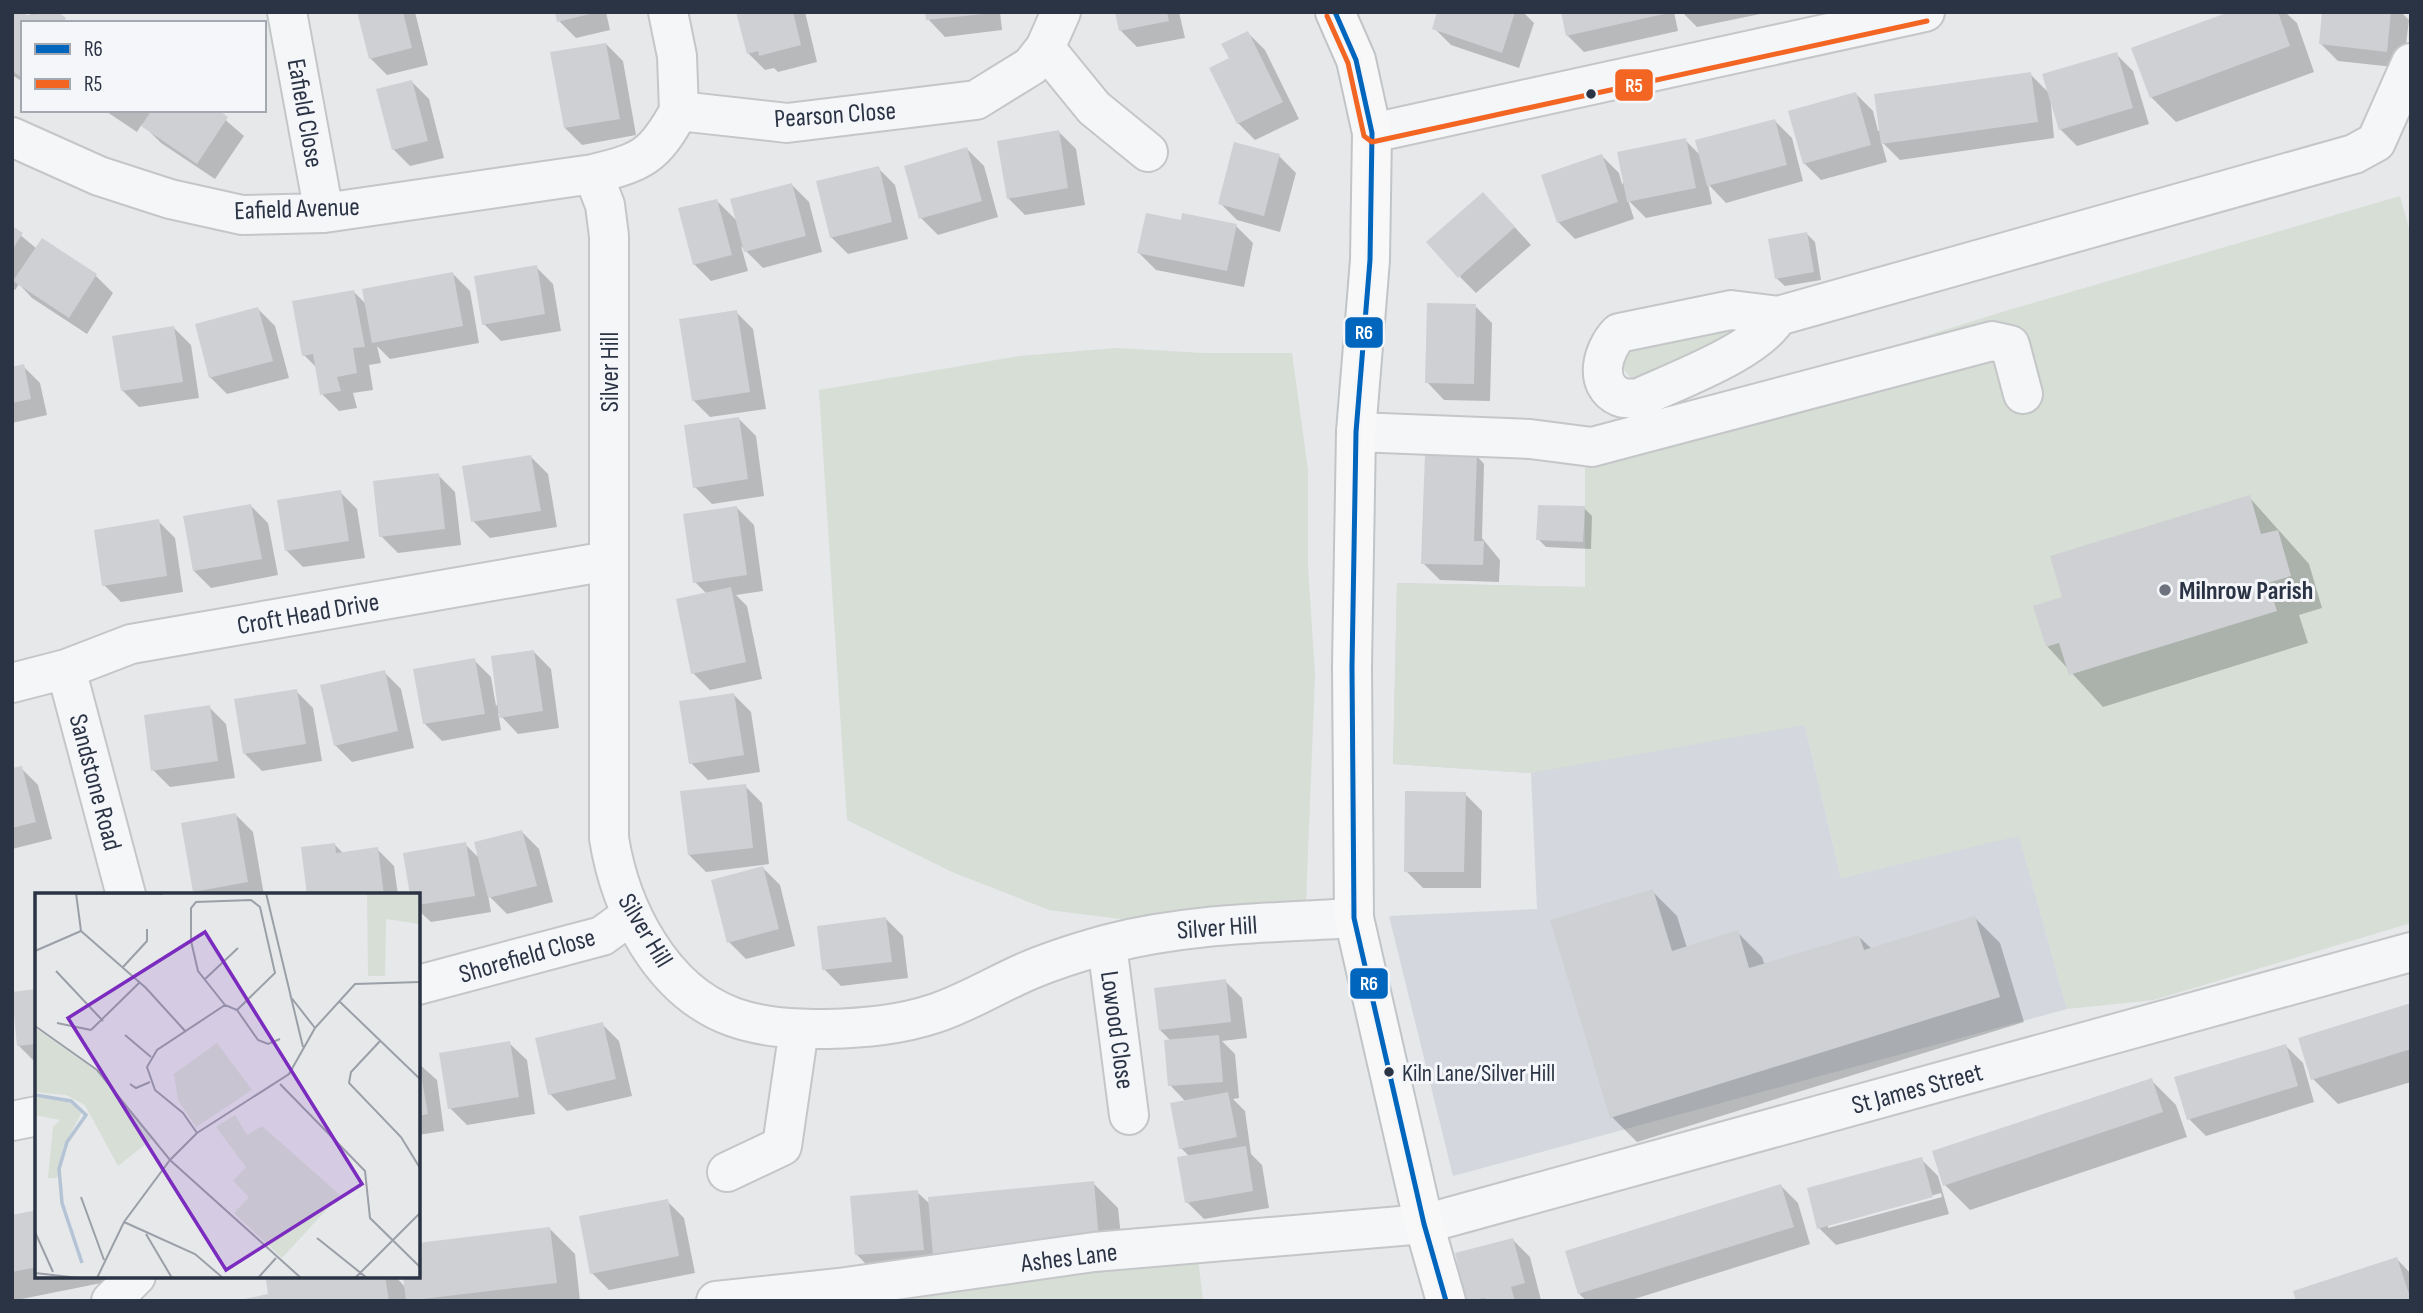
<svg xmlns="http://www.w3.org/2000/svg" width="2423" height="1313" viewBox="0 0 2423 1313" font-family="'Sofia Sans Condensed',sans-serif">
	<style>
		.built { fill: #d4d7dd }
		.green { fill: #d6ded6 }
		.shadow { fill: #0003; fill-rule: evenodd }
		.building { fill: #ced0d3 }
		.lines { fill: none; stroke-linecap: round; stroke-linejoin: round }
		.minor-casing { stroke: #c4c6c8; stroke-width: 42 }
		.major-casing { stroke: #c2c5c8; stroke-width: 42 }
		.minor { stroke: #f5f6f7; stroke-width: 38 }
		.major { stroke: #f8f8f8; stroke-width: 38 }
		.bus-1-casing { stroke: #f4f6f9; stroke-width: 10 }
		.bus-2-casing { stroke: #f4f6f9; stroke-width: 10 }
		.bus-1 { stroke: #0065bd; stroke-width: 5 }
		.bus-2 { stroke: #f26522; stroke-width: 5 }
		.bus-dot { fill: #2b3445; stroke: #f4f6f9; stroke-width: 2.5 }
		.poi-dot { fill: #6c737f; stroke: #f4f6f9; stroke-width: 2.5 }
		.labels { text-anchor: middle; stroke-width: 6; stroke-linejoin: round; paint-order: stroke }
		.bus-label { font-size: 24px; fill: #2b3445; stroke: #f4f6f9; text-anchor: start }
		.street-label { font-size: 26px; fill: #2b3445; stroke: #f4f6f9 }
		.poi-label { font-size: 26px; font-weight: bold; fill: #2b3445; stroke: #f4f6f9; text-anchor: start }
		.inset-river { fill: none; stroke: #b4c4d5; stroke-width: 3.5 }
		.inset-road { fill: none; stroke: #9ba0a8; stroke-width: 2 }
		.view { fill: #7b2cbf; fill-opacity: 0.15; stroke: #7b2cbf; stroke-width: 3.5 }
		.inset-edge { fill: none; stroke: #2b3445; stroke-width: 3.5 }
		.line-badge { stroke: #f4f6f9; stroke-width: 2.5 }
		.badge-label { font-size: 19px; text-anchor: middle; font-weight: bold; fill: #fff }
	</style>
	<rect width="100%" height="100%" fill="#e6e8ea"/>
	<path class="built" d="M1397,583l376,8 68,287 178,-43 48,174 -614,167 -64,-260 148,-7 -6,-136 -138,-9z"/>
	<path class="green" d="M2400,196l11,39v688l-257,77 -87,9 -48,-173 -178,42 -36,-153 -274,48 -138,-9 4,-181 188,4v-144l417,-131z
		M1740,325l8,4 -114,53 -12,-15 3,-16z
		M1117,348l86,5h89l16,117v95l7,110 -9,228 -186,16 -71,-9 -97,-38 -105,-52 -28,-430 200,-34z
		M1198,1258l5,43h-423z"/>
	<path class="shadow" d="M12,12h9l8,5 3,-5h23l14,11h-46v59l-11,-7z
		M359,12h56l13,53 -41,10 -17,-17z
		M557,12h49l4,18 -34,8 -17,-17z
		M738,12h67l12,50 -39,10 -4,-4 -9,2 -17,-17z
		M927,12h73l2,18 -57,7 -17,-18z
		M1117,12h62l6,26 -48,9 -17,-17z
		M1439,12h84l11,11 -15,45 -68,-23 -17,-17z
		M1563,12h111l4,19 -94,21 -17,-17z
		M1682,12h83v1l-68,14z
		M2234,12h51l12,11 17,49 -138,50 -25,-25z
		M2324,12h77l8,8 -6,48 -65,-7 -17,-17z
		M1248,33l17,17 34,69 -44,21 -17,-17 -7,-64z
		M606,44l17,17 13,74 -54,10 -17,-17z
		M2116,54l17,17 16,53 -72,22 -17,-17 -10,-35 4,44 -154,22 -19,-19 6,21 -66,18 -17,-17 52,-69 17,17 5,20 152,-57 20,20z
		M412,82l17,17 15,59 -34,8 -17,-17z
		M104,110h110l30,26 -29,43 -54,-36 -19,-19 -5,8z
		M1775,121l17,17 11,43 -77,22 -18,-19 4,20 -66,14 -18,-18 6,19 -59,20 -17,-17 44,-66 17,17 3,11 63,-44 16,16z
		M1059,132l17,17 9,56 -60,10 -17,-17z
		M967,149l17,17 14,51 -60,18 -17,-17z
		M1279,156l17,17 -16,59 -43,-12 -17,-17z
		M878,168l17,17 13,54 -60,15 -17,-17z
		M792,185l17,17 13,50 -59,16 -22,-22 7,25 -37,10 -17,-17 23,-63 21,21z
		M1500,211l31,34 -55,48 -16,-16z
		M1183,222l53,4 17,17 -9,44 -88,-17 -17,-17z
		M12,228l25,21 5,-9 54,36 17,17 -26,41 -55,-36 -13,-14 -4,6 -3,-2z
		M1806,233l9,9 6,38 -36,6 -9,-8z
		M536,267l17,17 8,47 -60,10 -17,-17z
		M453,274l17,17 9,52 -89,16 -13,-13 4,17 -12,2 4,25 -20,3 4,15 -18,3 -17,-17 -4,-25 -14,-14 50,-63 13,13z
		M1475,306l17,17 -2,78 -46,-1 -17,-18z
		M258,309l17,17 14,52 -62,16 -17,-17z
		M736,312l17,17 13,80 -56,8 -17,-17z
		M174,328l17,17 8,53 -60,9 -17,-17z
		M23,366l17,17 7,32 -35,8v-54z
		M739,419l17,17 8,60 -52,8 -17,-17z
		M1476,455l8,9 -2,74 18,22 -1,22 -59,-2 -17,-17z
		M531,457l17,17 9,53 -67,11 -17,-17z
		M438,475l17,17 6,53 -63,8 -17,-17z
		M340,492l17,17 8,49 -62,9 -17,-17z
		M2249,497l60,67 13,44 -23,7 9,28 -205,64 -56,-61 18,-48z
		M251,506l17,17 10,52 -67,13 -17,-17z
		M737,508l17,17 9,66 -27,4 11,11 15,73 -52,11 -17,-17 14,-79 -12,-12z
		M1584,508l8,8 -1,33 -45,-2 -8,-8z
		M158,521l17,17 8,54 -62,10 -17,-17z
		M534,652l17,17 8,59 -41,6 -20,-21 3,17 -59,11 -17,-17 49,-64 17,17 5,29z
		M384,672l17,17 13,59 -62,14 -17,-17z
		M296,691l17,17 9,53 -60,10 -17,-17z
		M734,695l17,17 9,60 -52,8 -17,-17z
		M209,707l17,17 9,54 -65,9 -17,-17z
		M21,768l17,17 14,54 -40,10v-79z
		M745,786l17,17 7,61 -63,8 -17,-17z
		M1465,794l17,17 -1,77h-58l-17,-17z
		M236,815l17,17 11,63h-66l-4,-4z
		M522,832l17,17 14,53 -46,12 -19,-19 3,17 -60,10 -13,-12v-15l47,-51 15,15z
		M334,844l9,9 34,-4 17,17 4,29h-89z
		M763,868l17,17 15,61 -49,13 -17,-17z
		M1652,891l25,25 10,32 50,-16 25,25 3,9 94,-29 13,12 103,-31 25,25 24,79 -387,120 -25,-25z
		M886,919l17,17 5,42 -67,8 -17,-17z
		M1225,981l17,17 5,40 -25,3 13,13 4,44 -6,1 12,12 6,43 11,11 7,43 -65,11 -17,-17 3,-45 -9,-9 5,-46 -16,-17 1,-44 -11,-11z
		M37,990v72l-1,1 -17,-17 -7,-52z
		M2411,1005v77l-73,22 -25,-25z
		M602,1024l17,17 13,55 -65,15 -17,-17z
		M509,1043l18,17 8,54 -68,11 -17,-17z
		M2286,1046l17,17 11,39 -108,34 -17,-17z
		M418,1063l19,17 7,51 -26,4z
		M2151,1080l25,25 11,32 -217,73 -25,-25z
		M1921,1159l17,17 11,38 -113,31 -17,-17zM1941,1193l1,4 -114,31v-4z
		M1093,1183l25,25 6,57 -250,7 -17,-17 60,-63 13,12z
		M1781,1186l17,17 12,41 -182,57h-41l-8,-7z
		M667,1201l17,17 11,55 -86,17 -17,-17z
		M37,1212v64h99l-124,25v-84z
		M550,1229l25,25 5,47h-344l34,-5 33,-20h92l11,12 12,-12z
		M1513,1240l17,17 11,43 -73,1 -11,-47z
		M2397,1259l14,15v27z"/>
	<path class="building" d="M12,12l16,3 30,-3 8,6 -3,5h-40v55l-11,-7z
		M357,12h46l9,36 -43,11z
		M555,12h39v1l-37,9z
		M736,12h57l8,33 -42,11 -1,-5 -11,3z
		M925,12h58l1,2 -58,6z
		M1115,12h52l2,9 -50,10z
		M1437,12h78l-13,41 -70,-24z
		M1561,12h103v2l-98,22z
		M2229,12h49l12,34 -140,52 -19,-50z
		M2322,12h69l-4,40 -68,-8z
		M1248,31l35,71 -46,22 -28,-56 20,-10 -8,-14z
		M606,43l14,76 -56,9 -14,-76z
		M2117,52l16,56 -74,22 -17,-56z
		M2031,72l7,50 -157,22 -7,-50z
		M412,80l16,61 -36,9 -16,-61z
		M1856,92l15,53 -68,19 -15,-53z
		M152,110h66l10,7 -31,47 -56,-38z
		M1775,119l12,46 -80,21 -12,-46z
		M1059,130l9,58 -61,11 -10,-58z
		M1686,138l10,50 -69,14 -10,-50z
		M1234,142l46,12 -16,62 -46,-12z
		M967,147l15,54 -63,18 -15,-53z
		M1602,154l16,48 -61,21 -16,-48z
		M879,166l13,56 -62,16 -14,-57z
		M792,183l14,53 -62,16 -14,-53z
		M1483,192l32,35 -57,51 -32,-36z
		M717,199l15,56 -39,10 -15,-57z
		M1146,213l35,7 1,-7 55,11 -10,47 -90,-18z
		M12,226l11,7 -11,17z
		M1807,232l7,40 -39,7 -7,-40z
		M42,238l55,36 -28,44 -56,-37z
		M537,265l8,49 -63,11 -8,-49z
		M453,272l10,54 -91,17 -10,-54z
		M354,290l11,57 -12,1 4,25 -20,4 4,14 -21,4 -7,-41 -11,2 -10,-55z
		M1427,303l49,1 -2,80 -49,-1z
		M258,307l15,54 -64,17 -14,-54z
		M737,310l13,82 -58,9 -13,-82z
		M174,326l9,56 -62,9 -9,-55z
		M24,364l7,35 -19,4v-36z
		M739,417l9,62 -55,9 -9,-63z
		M1425,453l52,1 -3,87h10l-1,24 -62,-1z
		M531,455l10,56 -70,11 -9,-56z
		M439,473l6,56 -66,8 -6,-56z
		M341,490l8,51 -64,10 -8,-51z
		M2250,495l11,39 17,-4 13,46 -23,7 9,28 -208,64 -10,-32 -13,4 -13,-41 29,-9 -12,-41z
		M251,504l11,55 -69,12 -10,-55z
		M1538,505l47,1 -2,36 -47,-2z
		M737,506l10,69 -54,8 -10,-69z
		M159,519l8,57 -65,10 -8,-56z
		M731,587l15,75 -55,12 -15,-75z
		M534,650l9,61 -44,7 -8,-62z
		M475,658l10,56 -62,10 -10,-55z
		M385,670l13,61 -64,15 -14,-61z
		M297,689l9,55 -63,10 -9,-55z
		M734,693l10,62 -55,9 -10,-63z
		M210,705l8,56 -67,10 -7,-56z
		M22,766l14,56 -24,6v-60z
		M746,784l7,64 -65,7 -8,-64z
		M1405,791l61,1 -2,80h-60z
		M236,813l12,69 -55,10 -12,-69z
		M522,830l15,56 -49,12 -14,-56z
		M466,842l9,54 -57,9v-10h-8l-7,-42z
		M335,843l1,10 42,-6 6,48h-77l-6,-48z
		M763,866l16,63 -52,14 -16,-63z
		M1653,889l19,62 66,-21 11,38 110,-33 5,15 111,-34 25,81 -390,121 -60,-198z
		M886,917l6,45 -70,8 -5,-44z
		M1226,979l5,43 -72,8 -5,-42z
		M37,989v55l-20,2 -5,-54z
		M2411,1003v46l-100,31 -13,-42z
		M603,1022l13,57 -68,16 -13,-57z
		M1219,1035l4,47 -55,4 -4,-46z
		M510,1041l9,56 -71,12 -9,-56z
		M2286,1044l12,42 -111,34 -13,-43z
		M418,1058l10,56 -10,2z
		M2152,1078l11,34 -220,74 -11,-35z
		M1228,1092l9,45 -58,12 -9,-46z
		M1246,1146l7,45 -68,12 -8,-46z
		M1922,1157l11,40 -116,32 -10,-41z
		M1094,1181l5,59 -166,16 -5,-59z
		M1781,1184l13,43 -216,67 -13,-43z
		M918,1190l6,60 -69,5 -5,-59z
		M668,1199l11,57 -89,18 -11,-58z
		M37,1210v57l-25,5v-57z
		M550,1227l7,56 -151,18 -3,-25h15v-33z
		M1513,1238l12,45 -14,4 4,14h-29l-1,-3 -19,3 -11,-48z
		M2397,1257l14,44h-115l-3,-10z
		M292,1276h93l4,25h-154l33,-7 -2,-14z"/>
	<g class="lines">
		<defs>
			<path id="minor" d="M287,12l37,201
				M668,12l9,44 2,55
				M1045,48l49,60 54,44
				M1372,133l553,-121
				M12,137l87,39 71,23 72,16 82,-2 269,-39c49,-12 61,-17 86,-63l108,12 189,-23 55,-34 14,-18 16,-36
				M593,174l12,31 4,31v602c11,70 52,153 124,179 31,11 61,12 94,12 38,-1 73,-4 109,-16 30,-10 58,-27 87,-40 27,-12 56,-21 85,-29 80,-21 164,-21 246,-26
				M1778,316c-21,36 -101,64 -141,83 -4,-1 -13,0 -17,-2 -28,-12 -17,-48 -1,-64l112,-23 47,6 576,-162 22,-12 35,-79
				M1356,432l174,7 62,8 400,-106 18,4 13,49
				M66,669l60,226
				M12,683l54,-14 65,-25 477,-83
				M1107,945l22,170
				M418,985l184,-49 29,-21
				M12,1121l25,-5
				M727,1172l55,-26 17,-117
				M111,1301l25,-25
				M716,1301l123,-13 255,-36 330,-28 987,-272"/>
			<path id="major" d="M1335,12l21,48 16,73 -2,127 -14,172 -4,235 2,251 70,306 22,77"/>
		</defs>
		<use href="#minor" class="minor-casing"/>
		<use href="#major" class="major-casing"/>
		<use href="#minor" class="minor"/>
		<use href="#major" class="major"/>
		<defs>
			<path id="bus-1" d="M1335,12l21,48 16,73 -2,127 -14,172 -4,235 2,251 70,306 22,77"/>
			<path id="bus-2" d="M1327,16l21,47 16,73 8,6 555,-121"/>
		</defs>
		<use href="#bus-1" class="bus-1-casing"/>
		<use href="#bus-2" class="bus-2-casing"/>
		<use href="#bus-1" class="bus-1"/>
		<use href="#bus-2" class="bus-2"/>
	</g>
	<g class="bus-dot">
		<circle cx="1591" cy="94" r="6"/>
		<circle cx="1389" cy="1072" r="6"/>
	</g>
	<circle class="poi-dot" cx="2165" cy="590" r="7"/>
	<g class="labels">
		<g class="bus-label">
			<text x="1402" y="1081">Kiln Lane/Silver Hill</text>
		</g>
		<g class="street-label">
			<text transform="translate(306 113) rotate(80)" y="9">Eafield Close</text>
			<text transform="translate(835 114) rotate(-4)" y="9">Pearson Close</text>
			<text transform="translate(297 208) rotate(-2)" y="9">Eafield Avenue</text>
			<text transform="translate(609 372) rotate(-90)" y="9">Silver Hill</text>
			<text transform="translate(308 613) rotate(-10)" y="9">Croft Head Drive</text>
			<text transform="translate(96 782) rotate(75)" y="9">Sandstone Road</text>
			<text transform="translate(1217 927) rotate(-4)" y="9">Silver Hill</text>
			<text transform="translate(646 930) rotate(59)" y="9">Silver Hill</text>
			<text transform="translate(527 955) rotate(-16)" y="9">Shorefield Close</text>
			<text transform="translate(1118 1030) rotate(82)" y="9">Lowood Close</text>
			<text transform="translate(1917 1088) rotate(-15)" y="9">St James Street</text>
			<text transform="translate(1069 1257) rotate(-7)" y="9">Ashes Lane</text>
		</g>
		<g class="poi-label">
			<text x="2179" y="599">Milnrow Parish</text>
		</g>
	</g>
	<g transform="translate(35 893)">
		<rect width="385" height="385" fill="#e6e8ea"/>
		<path d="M332,0h53v31l-34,-5 -1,57h-17zM0,135l64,45 53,66 -34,27 -33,-61 -19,-10 -31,-3zM182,150l35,47 -56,37 -18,-27 -4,-26zM0,204l34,5 13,10 -19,35 -6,31h-9l5,-51 7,-7 -25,-5zM200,222l12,20 15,-9 78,69 -58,63 -48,-45 15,-16 -16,-16 13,-14 -30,-40z" fill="#d6ded6"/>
		<path class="inset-river" d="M0,202l36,6 15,14 -19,27 -8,27 3,34 20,60"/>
		<path class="inset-road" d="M41,0l5,38 65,57 40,44M231,0l37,154M41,1h87M0,58l46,-20M88,74l24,-26v-12M21,78l47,50M169,87l34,-32M304,108l81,78M202,117l38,-37 -15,-66 -9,-7 -55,2 -5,6v33l7,30 27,34 12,5 21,30 10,4 12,-5M22,130l34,7M0,133l62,44 73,90 131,118M280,135l40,-44 65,-2M56,137l48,-47M90,142l26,22M346,147l-30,32 -2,11 52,54 19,31M95,191l6,4 14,-6M245,191l85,87 5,47 50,49M162,240l-14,-20 -28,-23 -8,-23 10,-17 68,-45M46,304l23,63M89,329l71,32 28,24M0,339l18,40M111,341l26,44M282,345l50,40M0,380l44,5M62,385l27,-56 46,-62 27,-27 92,-59 26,-46 -25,-32M223,385l18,-20M320,385l65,-65"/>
		<path class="view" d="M170,39l157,252 -136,86 -158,-252z"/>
		<rect width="385" height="385" class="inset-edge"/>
	</g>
	<g class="line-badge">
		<rect x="1614" y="68" width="40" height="34" rx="7" fill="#f26522"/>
		<rect x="1344" y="316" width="40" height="33" rx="7" fill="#0065bd"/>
		<rect x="1349" y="967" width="40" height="33" rx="7" fill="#0065bd"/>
	</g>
	<g class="badge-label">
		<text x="1634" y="92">R5</text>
		<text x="1364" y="339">R6</text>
		<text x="1369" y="990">R6</text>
	</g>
	<rect width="2423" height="1313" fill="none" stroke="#2b3445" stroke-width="28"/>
	<rect x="21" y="21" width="245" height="91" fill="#f4f6f9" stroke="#a4a8b1" stroke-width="2"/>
	<rect x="35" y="44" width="35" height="10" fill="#0065bd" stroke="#a4a8b1" stroke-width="2"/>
	<text x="84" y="56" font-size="21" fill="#2b3445">R6</text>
	<rect x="35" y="79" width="35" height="10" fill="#f26522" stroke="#a4a8b1" stroke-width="2"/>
	<text x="84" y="91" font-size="21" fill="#2b3445">R5</text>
</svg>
